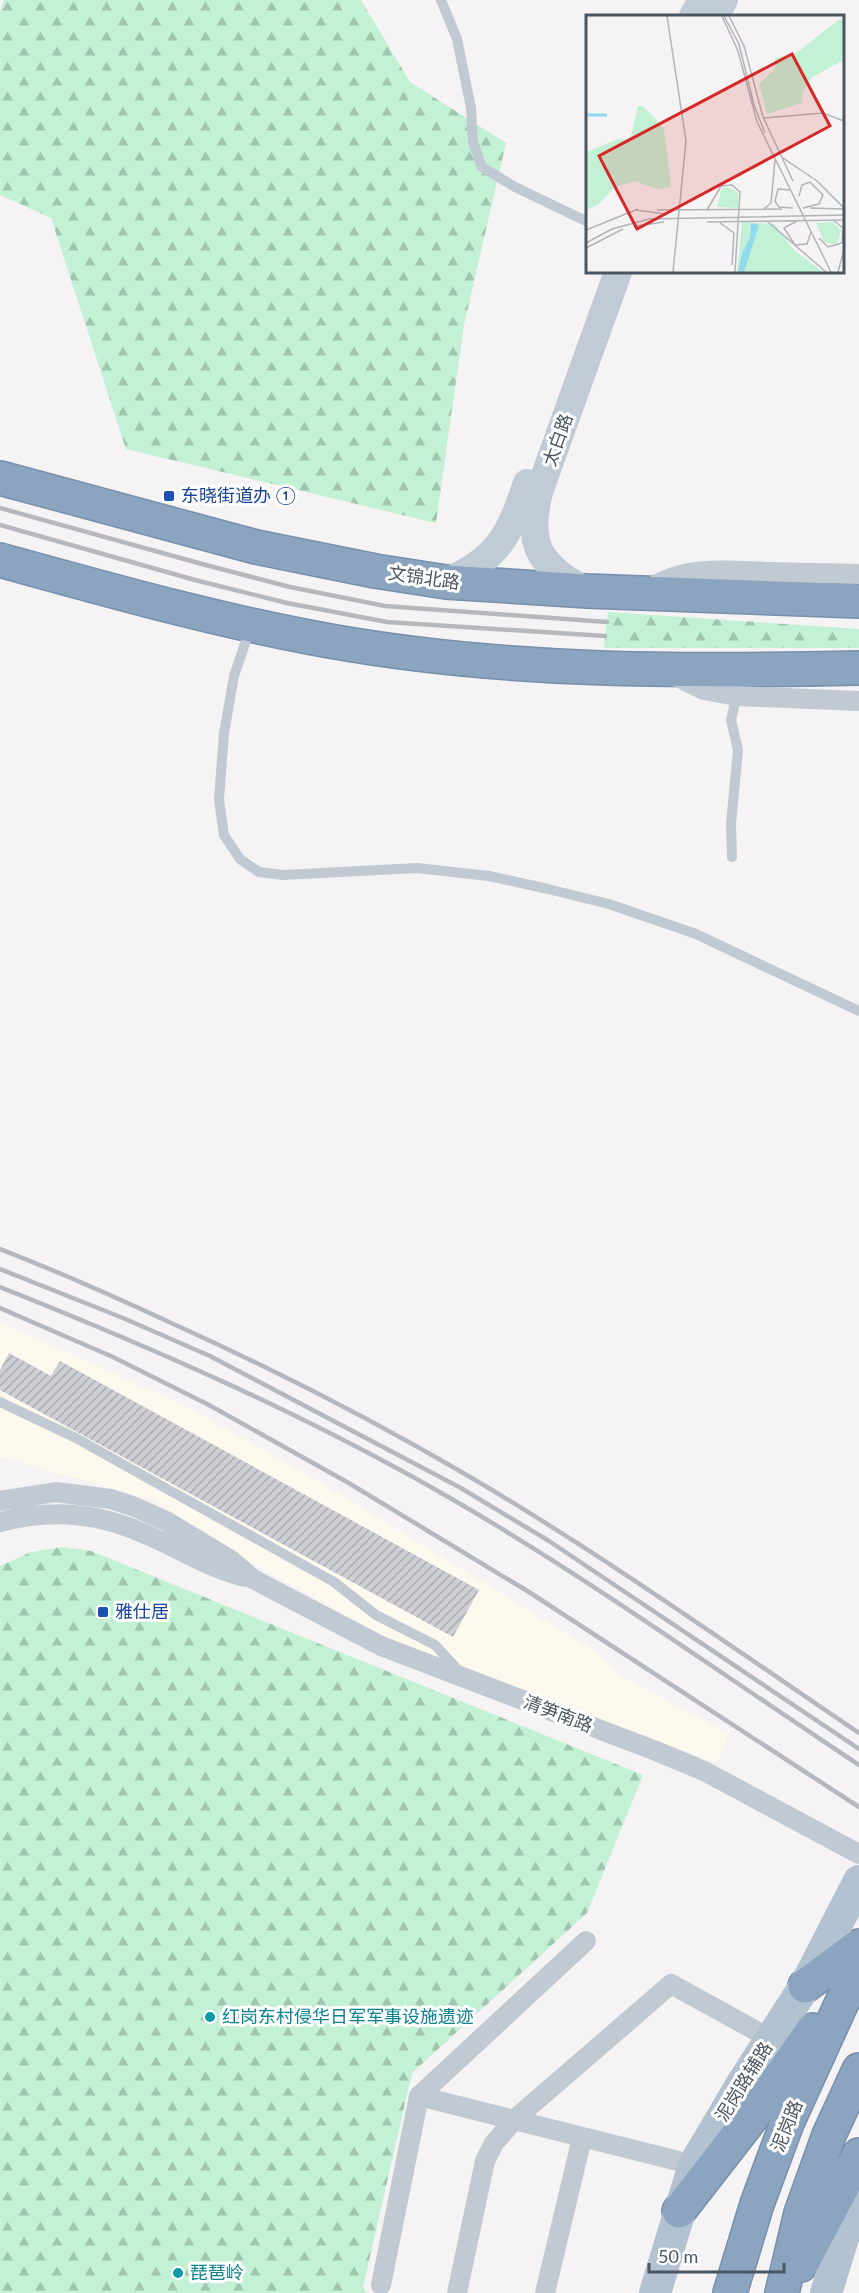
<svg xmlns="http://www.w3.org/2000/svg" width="859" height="2293" viewBox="0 0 859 2293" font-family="Lato,'Noto Sans SC',sans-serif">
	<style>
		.commercial { fill: #fdf9ef }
		.forest { fill: url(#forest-firs) }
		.building { fill: url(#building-hatch) }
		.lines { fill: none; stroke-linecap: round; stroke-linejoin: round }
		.highway-casing { stroke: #7690ad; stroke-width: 36 }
		.lane { stroke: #c1cad2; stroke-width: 10 }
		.street { stroke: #c1cad2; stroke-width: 20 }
		.secondary { stroke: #c1cbd6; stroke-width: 28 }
		.primary { stroke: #b3c2d1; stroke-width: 32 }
		.highway { stroke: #8ba5c1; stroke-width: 33 }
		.rail { stroke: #b5b8bd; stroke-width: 4.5 }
		.transit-dot { fill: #1a4fb4; stroke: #fff; stroke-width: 2 }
		.culture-dot { fill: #0f9aa8; stroke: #fff; stroke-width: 2 }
		.labels { text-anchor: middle; stroke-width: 6; stroke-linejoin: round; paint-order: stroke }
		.street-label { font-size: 18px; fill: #4a5661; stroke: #fff }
		.transit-label { font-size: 18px; fill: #164399; stroke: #fff; text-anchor: start }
		.culture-label { font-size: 18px; fill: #0d838f; stroke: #fff; text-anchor: start }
		.inset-river { fill: none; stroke: #90daee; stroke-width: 3 }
		.inset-road { fill: none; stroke: #b1b4b9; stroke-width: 1.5 }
		.view { fill: #d62828; fill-opacity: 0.15; stroke: #d62828; stroke-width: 3 }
		.inset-edge { fill: none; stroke: #4a5661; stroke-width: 3 }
	</style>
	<defs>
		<pattern id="forest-firs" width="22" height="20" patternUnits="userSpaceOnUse" patternTransform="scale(1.5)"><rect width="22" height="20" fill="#c3f1d5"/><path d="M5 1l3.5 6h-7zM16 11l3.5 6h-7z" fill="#a0c6b0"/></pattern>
		<pattern id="building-hatch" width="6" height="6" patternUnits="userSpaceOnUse" patternTransform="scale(1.5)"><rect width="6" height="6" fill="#cdcfd5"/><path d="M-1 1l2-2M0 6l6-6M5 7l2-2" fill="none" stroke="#a8abb0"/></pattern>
	</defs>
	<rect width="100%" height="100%" fill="#f5f3f3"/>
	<path class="commercial" d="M0,1322l188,85 132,75 272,167 36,31 101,53 -12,30 -326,-123 -144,-80 -93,-60 -154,-43z"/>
	<path class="forest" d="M4,0h357l49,82 96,61 -42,182 -28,198 -310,-74 -75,-231 -51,-23v-182z
		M608,612l251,17v19h-255z
		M62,1547l29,4 552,224 -56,138 -175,160 -49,214 4,6h-367v-727l31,-14z"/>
	<path class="building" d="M9,1353l42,23 9,-15 419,229 -26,47 -453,-247v-20z"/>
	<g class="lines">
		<defs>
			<path id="highway" d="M0,478l256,69 119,24 71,11 141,9 272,10
				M0,560c109,30 218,61 330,81 174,31 353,31 529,27
				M805,1986l54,-40
				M679,2211l73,-94 61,-87
				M801,2265l58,-110
				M730,2293l27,-89 30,-81 72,-158
				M782,2293l19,-80 28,-78 30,-65"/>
		</defs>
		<use href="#highway" class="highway-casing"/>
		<path class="lane" d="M441,0l16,39 14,69 2,34 9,25 33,20 73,35
			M250,629l-16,47 -10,57 -5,67 5,35 16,24 19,13 24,3 134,-7 72,8 59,13 61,15 87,30 163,77
			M732,857l-1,-33 7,-74 -7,-30 6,-26
			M0,1402l74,35 260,145 42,33 59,30 24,26"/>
		<path class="street" d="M649,589c35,-25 82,-18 122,-17 29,1 59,1 88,2
			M673,675l31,15 32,6 123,5
			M0,1501l56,-9 55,7 24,8 31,14 65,39 22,19 128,67 275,105 48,20 155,83
			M0,1522c54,-14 102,-9 152,15 31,14 60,32 93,40
			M419,2096l275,69
			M381,2285l38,-189 167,-155
			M457,2293l28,-132 9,-18 21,-24 156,-135 100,55
			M545,2293l37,-155"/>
		<path class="secondary" d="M693,16l9,-16
			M715,16l9,-16
			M446,582c53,-24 63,-46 81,-99
			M587,591c-49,-25 -62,-49 -47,-102l78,-217"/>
		<path class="primary" d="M655,2293l39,-128 49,-83 62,-96 54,-105
			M826,2293l33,-106"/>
		<use href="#highway" class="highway"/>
		<path class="rail" d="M0,508l202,56 88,23 95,19 222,16
			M0,525l195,55 92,23 100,19 218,14
			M0,1249c62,24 122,51 182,79 97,44 191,92 283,146 135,79 264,171 394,259
			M0,1269l123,49 87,38 249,131 90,54 310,208
			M0,1287c156,62 311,130 457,215 137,80 269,175 402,263
			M0,1308l113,49 96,48 138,77 182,110 330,215"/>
	</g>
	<g class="transit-dot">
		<rect x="163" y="490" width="12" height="12" rx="3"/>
		<rect x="97" y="1606" width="12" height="12" rx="3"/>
	</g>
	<g class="culture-dot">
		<circle cx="210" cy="2017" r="6"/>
		<circle cx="178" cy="2273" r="6"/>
	</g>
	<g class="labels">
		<g class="street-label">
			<text transform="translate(558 440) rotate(-70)" y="6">太白路</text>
			<text transform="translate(424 578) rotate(8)" y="6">文锦北路</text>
			<text transform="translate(558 1714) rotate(21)" y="6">清笋南路</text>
			<text transform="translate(744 2082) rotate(-58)" y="6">泥岗路辅路</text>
			<text transform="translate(787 2126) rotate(-68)" y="6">泥岗路</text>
		</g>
		<g class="transit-label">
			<text x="181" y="502">东晓街道办 ①</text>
			<text x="115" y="1618">雅仕居</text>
		</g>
		<g class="culture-label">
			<text x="222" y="2023">红岗东村侵华日军军事设施遗迹</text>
			<text x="190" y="2279">琵琶岭</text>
		</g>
	</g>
	<g transform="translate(586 15)">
		<rect width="258" height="258" fill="#f5f3f3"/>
		<path d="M136,173h8l8,5v15l-21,-1zM156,207l32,2 20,26 29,22h-86z" fill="#c3f1d5"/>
		<path d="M258,1v44l-32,17 -9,15 -1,11 -35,11 -8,-30 16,-16v-10l21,-5zM52,91h5l21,22 7,59 -14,2 -22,-8 -20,6 -17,18 -12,5v-58l32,-13 12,1zM247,207l8,8 -4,15 -13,-3 -8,-19z" fill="#c3f1d5"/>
		<path d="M165,208l8,2 -15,47h-6l4,-19 8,-15z" fill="#90daee"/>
		<path class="inset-river" d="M0,100h21"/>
		<path class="inset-road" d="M81,1l19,125 -13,131M136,1l16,35 19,71 74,150M138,1l15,28 15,61 11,28M143,1l15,30 19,71 30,64M178,103l59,-5 21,8M197,143l34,23 27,27M205,175l-13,-1 -3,12 4,6 14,1M213,181l3,-11 8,-3 13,13 -4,9 -16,4M224,193l34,1M178,194l7,-6 4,-43M50,195l29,4M71,195l125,-1M121,195l14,-24 11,-1 8,7 -5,80M181,206l59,51M211,206l-13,7 11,17 12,-1 4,-12M121,207l137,-2M134,208l14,10 -2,32M50,211l28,-4M0,215l52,-21M233,223l9,9 14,-4 1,-15 -10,-8M0,228l26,-14 37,-10 195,-4M0,233l37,-19M252,257l6,-23"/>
		<path class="view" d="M206,39l38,72 -193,103 -38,-73z"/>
		<rect width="258" height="258" class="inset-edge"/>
	</g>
	<path d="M649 2263v9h135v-9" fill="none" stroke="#4a5661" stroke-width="3"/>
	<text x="658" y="2263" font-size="18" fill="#4a5661" stroke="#ffffff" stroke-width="4.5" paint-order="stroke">50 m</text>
</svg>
